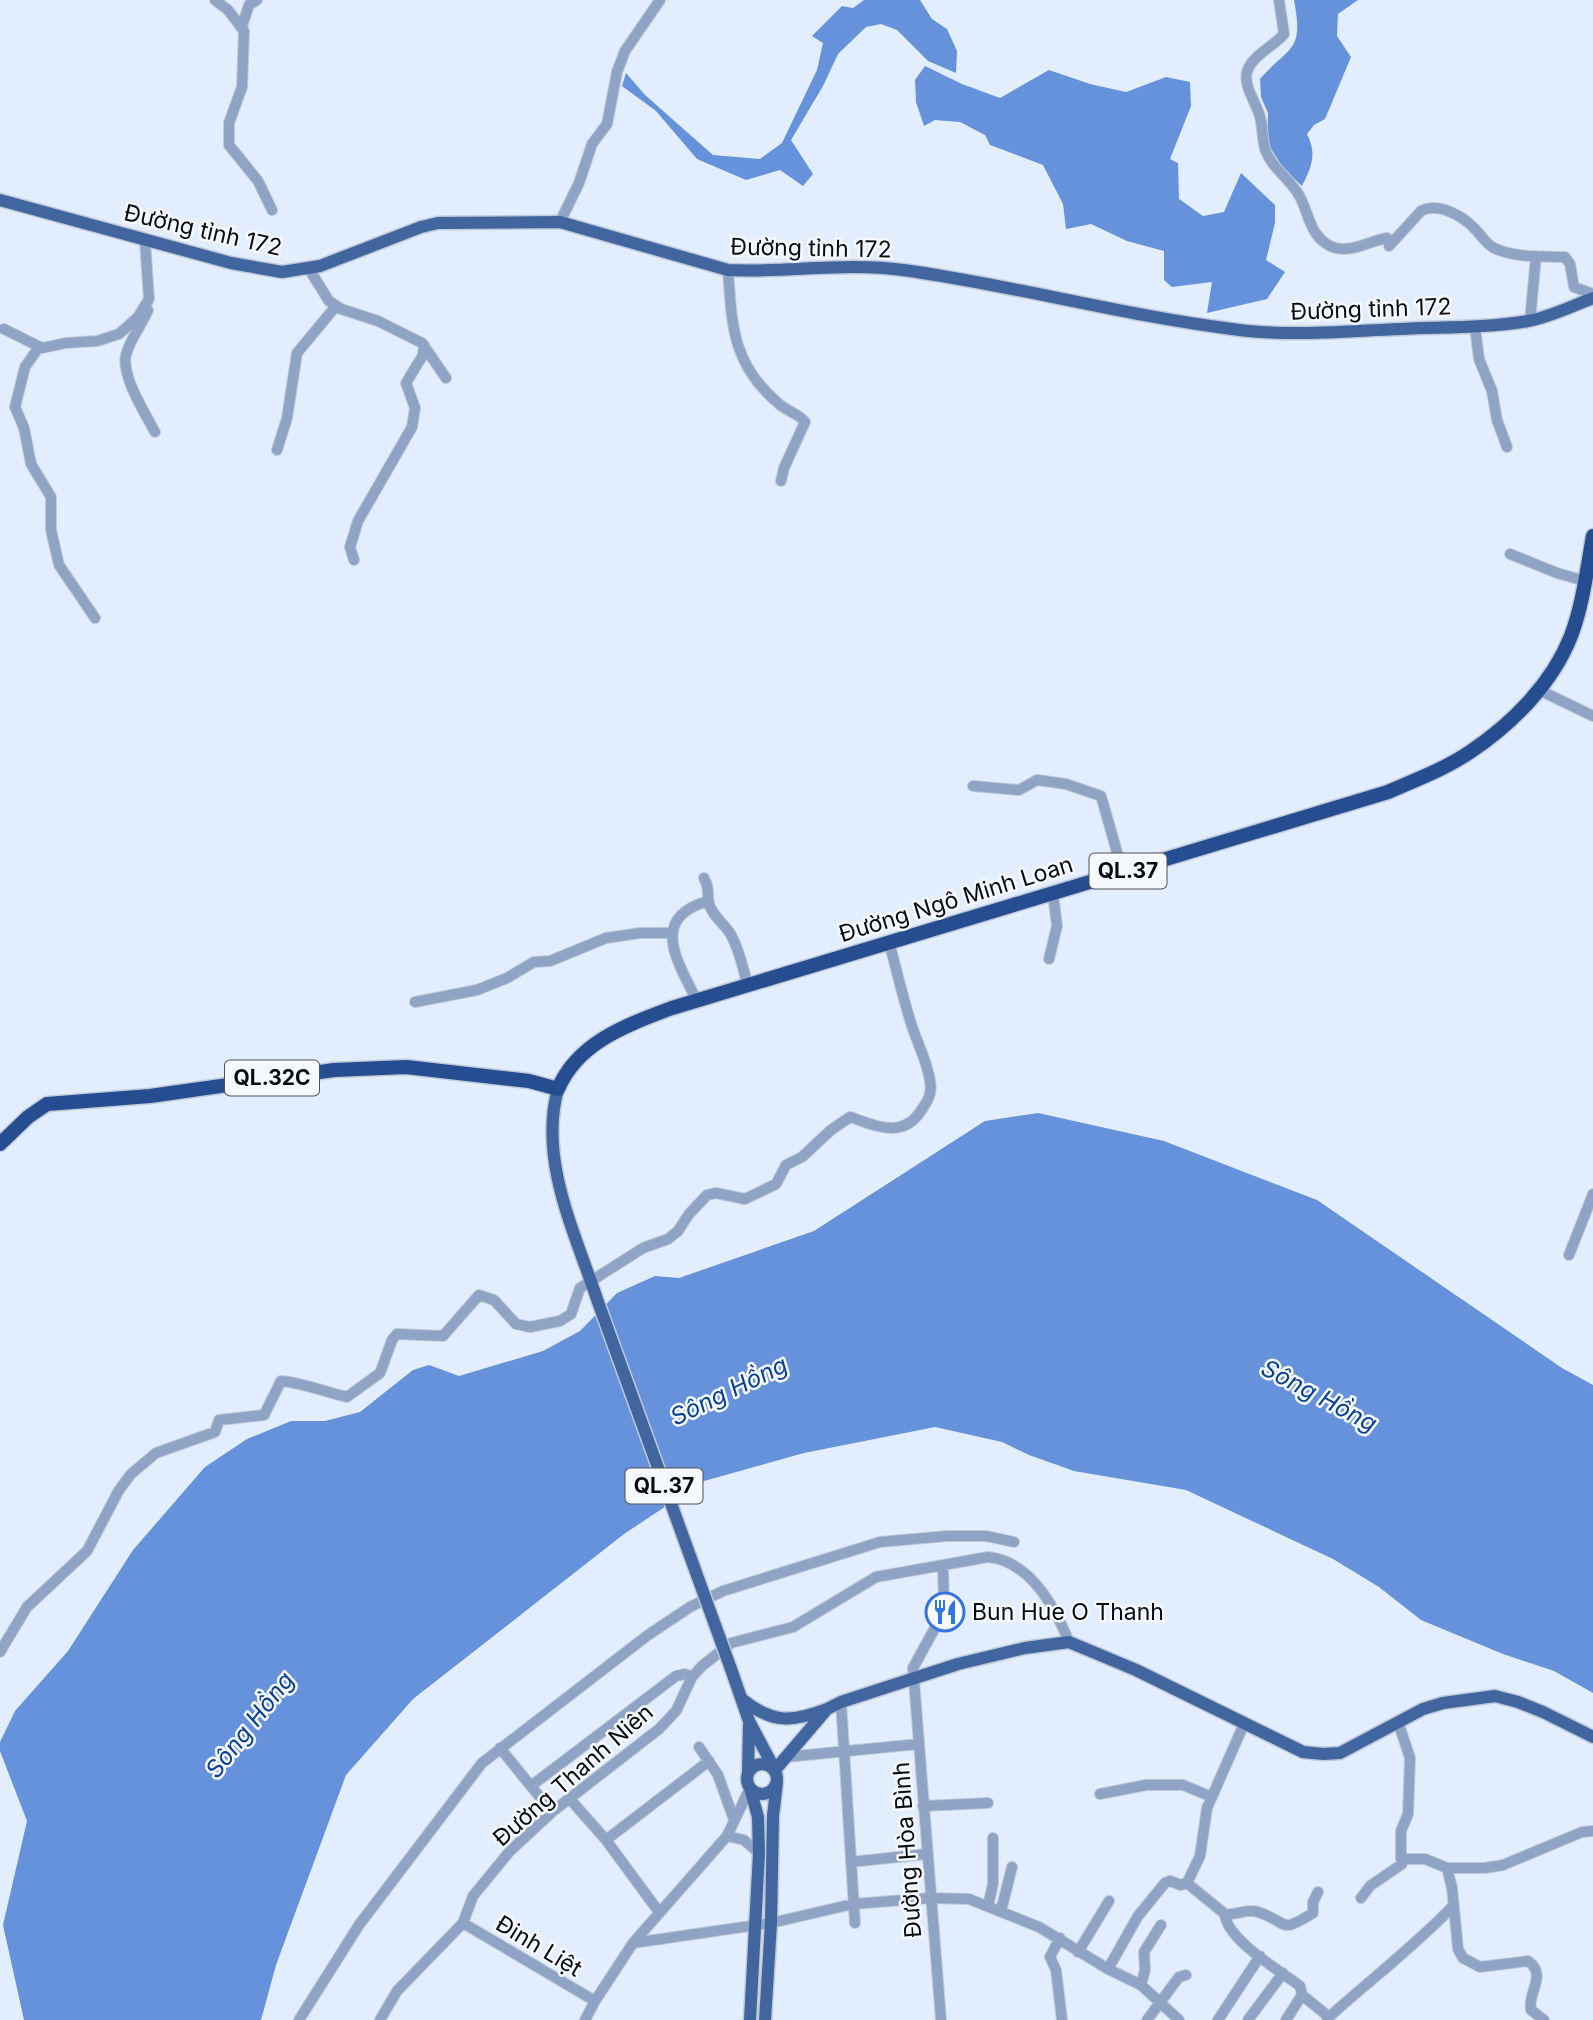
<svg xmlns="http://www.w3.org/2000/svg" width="1593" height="2020" viewBox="0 0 1593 2020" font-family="Inter,sans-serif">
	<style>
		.water { fill: #6592da }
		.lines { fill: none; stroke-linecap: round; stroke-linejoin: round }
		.minor-casing { stroke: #bfc9d8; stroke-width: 12 }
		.major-casing { stroke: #bfc9d8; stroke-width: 15 }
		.highway-casing { stroke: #bfc9d8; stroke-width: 17 }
		.minor { stroke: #8fa3c4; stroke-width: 10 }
		.major { stroke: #41659e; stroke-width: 12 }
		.highway { stroke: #254d90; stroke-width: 14 }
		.major-bridge-casing { stroke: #bfc9d8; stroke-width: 15; stroke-linecap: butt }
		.major-bridge { stroke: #41659e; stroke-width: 12 }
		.labels { text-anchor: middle; stroke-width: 5; stroke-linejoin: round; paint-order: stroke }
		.shield { fill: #f6f9fe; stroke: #4f5259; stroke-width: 2 }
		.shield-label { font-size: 21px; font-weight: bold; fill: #070b12 }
		.street-label { font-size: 23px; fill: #070b12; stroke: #f6f9fe }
		.poi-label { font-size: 23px; fill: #070b12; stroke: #f6f9fe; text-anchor: start }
		.water-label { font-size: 24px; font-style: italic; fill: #084094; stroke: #f6f9fe }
	</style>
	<rect width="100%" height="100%" fill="#e2edfe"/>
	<path class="water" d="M864,0h56l12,19 15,10 10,22 -1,22 -28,-12 -31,-31 -16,-6 -15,3 -28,27 -15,32 -32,54 22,34 -10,12 -23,-16 -34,10 -49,-21 -41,-48 -34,-25 4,-13 19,22 68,60 47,4 22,-16 35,-73 6,-27 -11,-7 30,-30 11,2z
		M1294,0h64l-20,14 -1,22 14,21 -26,62 -11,6 -7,9c10,20 5,32 -5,52l-19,-18 -16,-26 1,-29 -7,-16 -1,-18c30,-34 44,-26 34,-79z
		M925,66l37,18 38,14 49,-28 41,14 36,8 40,-15 24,5 1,24 -21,53 8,4 1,36 24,17 21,-4 17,-39 34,32v18l-9,37 19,12 -18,27 -60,14 5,-31 -40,5 -8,-7v-29l-37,-10 -36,-17 -25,5 -3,-25 -20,-39 -53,-20 -5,-10 -25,-13 -25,-2 -11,6 -8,-24 -1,-22z
		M1038,1113l126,28 153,59 245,168 31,17v308l-39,-22 -51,-17 -82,-34 -42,-33 -46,-28 -147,-69 -112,-19 -45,-16 -27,-13 -67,-15 -131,26 -100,28 -80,53 -211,165 -67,76 -70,190 -15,55h-237l-21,-95 24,-104 -27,-70v-9l15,-31 53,-60 65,-101 72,-83 42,-28 44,-18h34l35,-9 53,-42 16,-5 30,11 84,-25 37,-20 37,-38 38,-17 24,2 135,-47 171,-110z"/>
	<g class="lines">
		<defs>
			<path id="minor" d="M215,0l13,10 16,21 -2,56 -13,36v22l29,36 14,29
				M1279,0l5,34c-11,13 -32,21 -37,38 -4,14 10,32 13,45 3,11 2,22 5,32 6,19 26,30 35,48 9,17 10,39 30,49 19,9 38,-5 57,-8
				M242,26l7,-21 8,-5
				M560,222l19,-39 13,-39 15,-20 10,-52 8,-21 35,-51
				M1389,246l32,-35c17,-9 42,5 54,18 6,6 11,15 19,19 21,10 48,8 71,9l5,7 4,23 19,7
				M309,269l20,32 12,8 37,12 44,22 24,35
				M728,270c4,55 4,94 50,133 8,8 20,10 27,19l-21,46 -3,13
				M148,310c-6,15 -18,29 -22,45 -5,21 19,58 29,77
				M1530,321l6,-65
				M1475,327l4,32 13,32 5,29 10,27
				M4,329l38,19 24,-5 31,-2 22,-7 19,-17 11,-18 -4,-58
				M39,347l-14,20 -10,40 9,21 7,36 20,33v33l8,35 36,53
				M277,450l10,-32 10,-65 39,-47
				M1510,554l47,19 28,8
				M354,560l-4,-13 8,-26 54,-94 3,-19 -9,-25 17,-28 1,-10
				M1539,690l54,26
				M973,786l46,4 18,-10 29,4 35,12 22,77
				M704,878c7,13 2,14 5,25 2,12 16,21 22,32 9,16 12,34 17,51
				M1049,959l8,-33 -4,-32
				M697,1001c-19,-39 -49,-83 11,-100
				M415,1002l62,-12 30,-12 27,-16 16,-1 56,-23 34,-5h31
				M1569,1255l24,-61
				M0,1652l27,-45 60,-56 32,-61 12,-16 25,-21 59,-21 4,-12 45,-5 17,-34c23,2 44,11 66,16l33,-24 12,-33 5,-6 46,2 36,-41 15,5 22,24 14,3 30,-6 11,-7 9,-26 63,-40 25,-9 10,-8 11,-17 18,-19 9,-2 29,6 31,-15 10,-19 16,-8 29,-27 19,-13c29,10 55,23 74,-11 6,-8 8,-15 6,-25 -3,-21 -14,-40 -20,-61 -8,-26 -14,-52 -21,-78
				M841,1702l14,221
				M1398,1722l12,36 -2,56 -7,17v28h24l22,9h38l18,-3 79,-33 11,-1
				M1244,1724l-37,84 -7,48 -13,27 38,31c1,25 55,57 75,72l2,9 27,22 -2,3
				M699,1747l19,28 16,45
				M500,1748l52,64
				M786,1757l133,-13
				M531,1786l145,-110 9,-2 7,3
				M1100,1794l46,-9h37l29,12
				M569,1798l37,42 53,72
				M923,1806l65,-3
				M727,1836l17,4 15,13
				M606,1840l103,-79
				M851,1862l75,-8
				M1447,1868l5,20 6,61 5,9 17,9 48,-6c20,14 -1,31 3,49l13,10
				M1361,1898l9,-12 32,-22
				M988,1906l5,-22v-46
				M1001,1911l11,-44
				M1225,1914c11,2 21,-6 33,-2 31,10 20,23 55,1v-11l5,-10
				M463,1923l132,78
				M1060,1938l-10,19 6,13 6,50
				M633,1943l138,-20 82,-19 77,-6 39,1 70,28 69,42 33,16 38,35
				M1078,1952l31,-51
				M1108,1969l30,-53 27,-33 5,-2 11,4 6,-2
				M1141,1985l4,-15 -1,-18 17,-27
				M1329,2017c41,-37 86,-71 124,-111
				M299,2020l60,-95 123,-162 166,-128 42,-28 33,-16 157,-49 67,-6h39l28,6
				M380,2020l17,-29 66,-68 10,-27 37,-45 42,-39 107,-83 17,-18 16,-34 10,-11 29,-23 62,-16 83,-50 112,-20c42,4 67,50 81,85
				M585,2020l10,-19 38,-58 94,-107 23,-48
				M941,2020l-28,-352 29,-53 2,-12 -1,-38
				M1147,2020l32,-43 7,-2
				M1218,2020l42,-64
				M1248,2020l35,-47
				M1286,2020l16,-25"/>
			<path id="major" d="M0,200l231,63 51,9 38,-6 101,-39 17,-4 122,-1 168,48c58,3 116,-8 175,0 110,15 218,45 329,59 55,8 113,2 169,0 42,-2 85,-1 127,-8 22,-4 44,-15 65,-23
				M558,1089c-20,71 18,146 40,213
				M731,1669l18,52 26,49 52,-61 14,-7 117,-38 67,-16 44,-6 67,28 167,82 20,2 17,-1 83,-44 20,-6 52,-7 23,6 25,10 50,25
				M743,1700c30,24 50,22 84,9
				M747 1779a15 15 0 1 1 30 0a15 15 0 1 1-30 0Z
				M748,1773l1,-48
				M750,1788l8,29 1,36 -9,167
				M765,2020l6,-97 2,-107 4,-34"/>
			<path id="highway" d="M0,1144l28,-27 19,-13 103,-8 184,-26 72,-3 123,14 29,8c20,-47 69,-64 114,-81l716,-216c27,-12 57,-23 82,-40 42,-28 82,-68 101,-116 12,-32 16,-67 22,-100"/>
		</defs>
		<use href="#minor" class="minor-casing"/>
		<use href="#major" class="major-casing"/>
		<use href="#highway" class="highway-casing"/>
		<use href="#minor" class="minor"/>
		<use href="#major" class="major"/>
		<use href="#highway" class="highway"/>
		<defs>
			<path id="major-bridge" d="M598,1302l133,367"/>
		</defs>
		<use href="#major-bridge" class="major-bridge-casing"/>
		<use href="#major-bridge" class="major-bridge"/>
	</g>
	<defs>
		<symbol id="restaurant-ring" viewBox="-11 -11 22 22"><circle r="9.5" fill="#f6f9fe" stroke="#3275e2" stroke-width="1.5"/><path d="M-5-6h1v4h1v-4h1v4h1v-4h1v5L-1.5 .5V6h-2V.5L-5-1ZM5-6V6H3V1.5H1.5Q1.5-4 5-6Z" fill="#3275e2"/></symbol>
	</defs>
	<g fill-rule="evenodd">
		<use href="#restaurant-ring" x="923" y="1590" width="44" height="44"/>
	</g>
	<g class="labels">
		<g class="shield">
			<rect x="1089.5" y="853.5" width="77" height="35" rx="5"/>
			<rect x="225" y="1060.5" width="94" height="35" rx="5"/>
			<rect x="625.5" y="1468.5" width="77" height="35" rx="5"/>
		</g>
		<g class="shield-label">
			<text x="1128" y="878">QL.37</text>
			<text x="272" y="1085">QL.32C</text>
			<text x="664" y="1493">QL.37</text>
		</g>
		<g class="street-label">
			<text transform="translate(203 230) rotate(13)" y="8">Đường tỉnh 172</text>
			<text transform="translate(811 248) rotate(1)" y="8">Đường tỉnh 172</text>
			<text transform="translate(1371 309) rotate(-2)" y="8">Đường tỉnh 172</text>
			<text transform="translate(956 899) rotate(-17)" y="8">Đường Ngô Minh Loan</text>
			<text transform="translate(573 1775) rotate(-41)" y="8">Đường Thanh Niên</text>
			<text transform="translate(907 1850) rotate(-94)" y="8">Đường Hòa Bình</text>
			<text transform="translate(539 1946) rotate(31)" y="8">Đinh Liệt</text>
		</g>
		<g class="poi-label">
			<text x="972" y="1620">Bun Hue O Thanh</text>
		</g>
		<g class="water-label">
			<text transform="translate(729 1391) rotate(-26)" y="8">Sông Hồng</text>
			<text transform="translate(1319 1396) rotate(28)" y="8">Sông Hồng</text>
			<text transform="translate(250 1725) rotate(-52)" y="8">Sông Hồng</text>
		</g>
	</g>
</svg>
